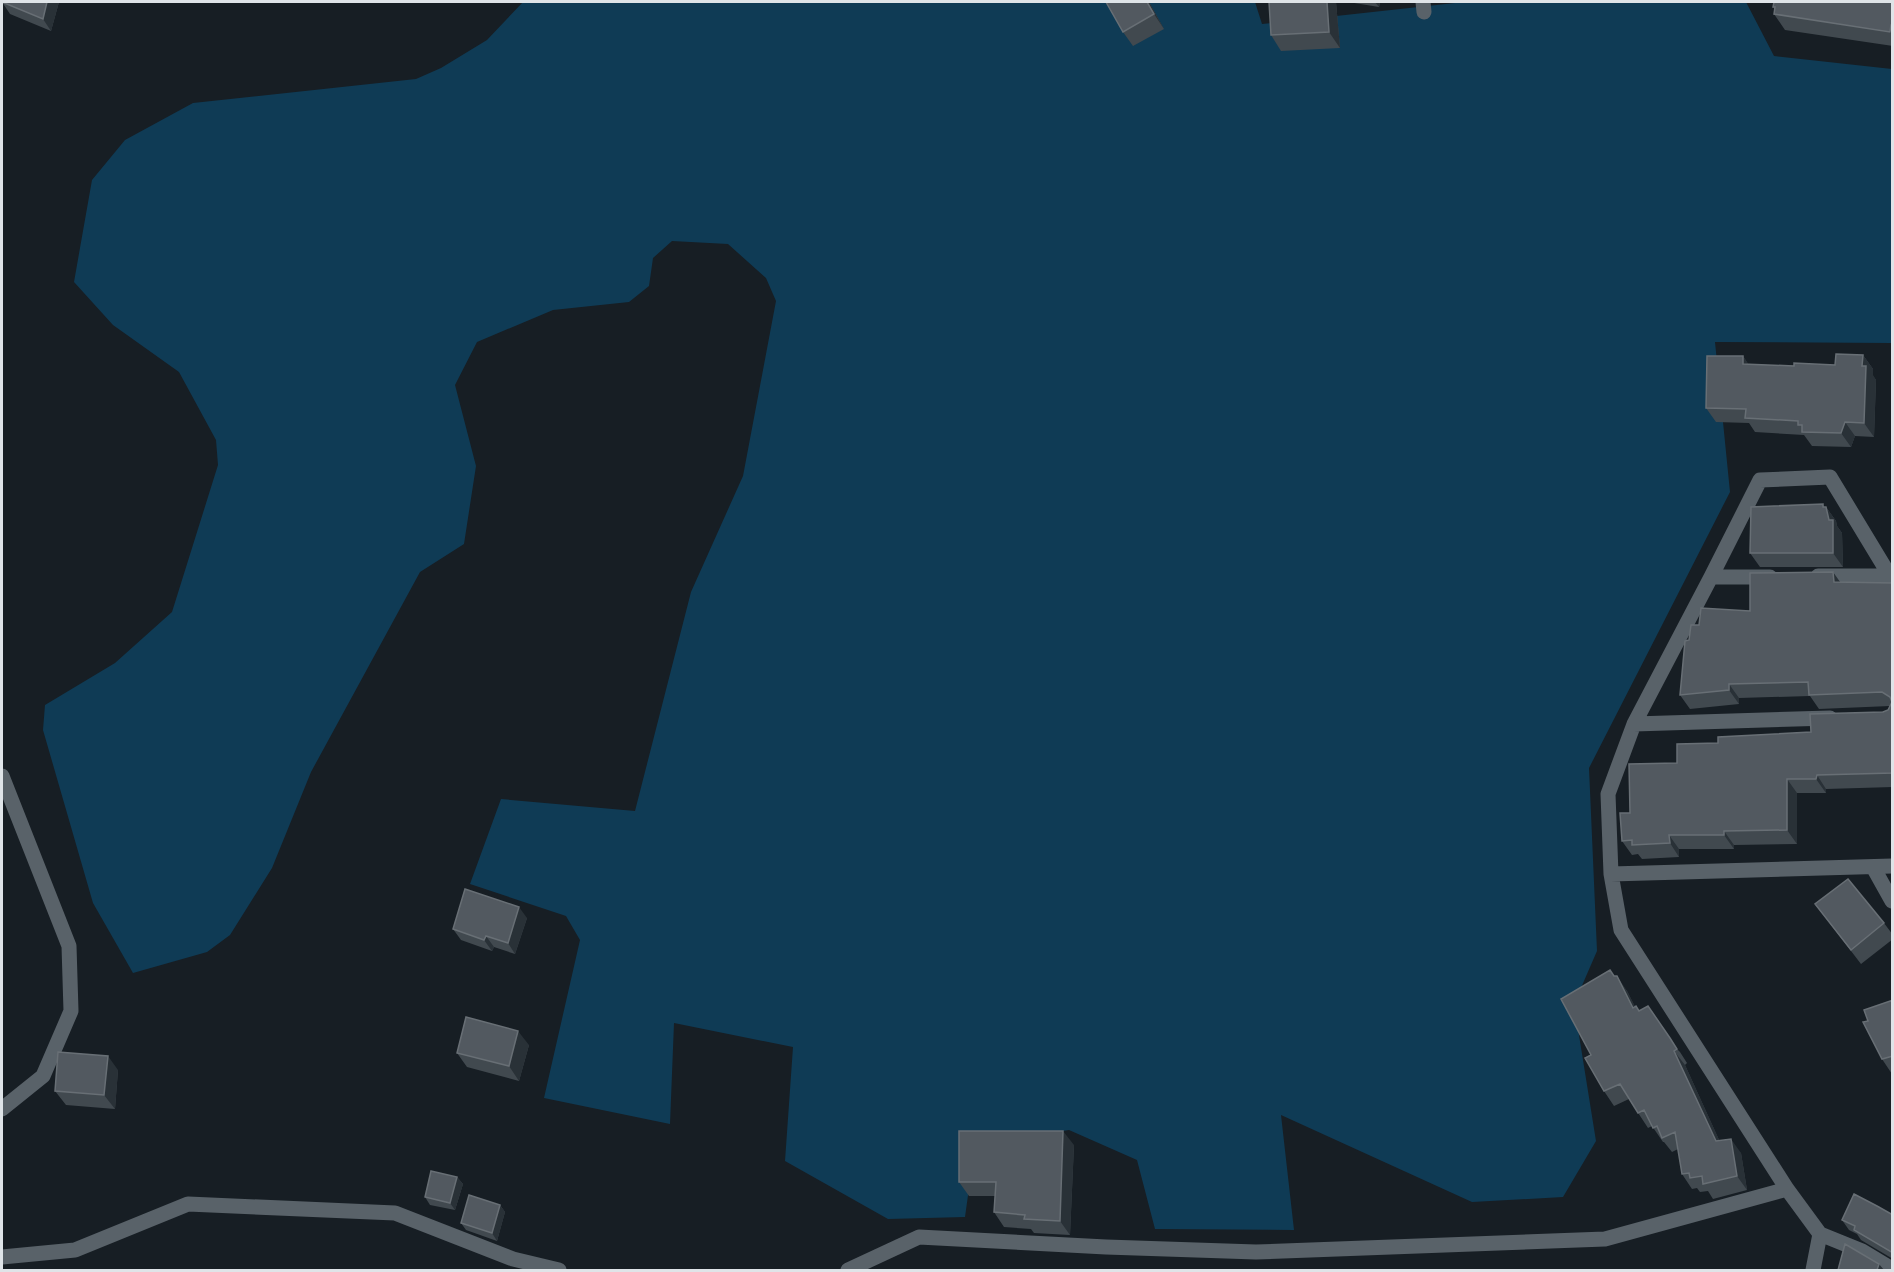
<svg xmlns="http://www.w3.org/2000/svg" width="1894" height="1272" viewBox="0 0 1894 1272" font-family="'Varela Round',sans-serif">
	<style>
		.green { fill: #0f3b55 }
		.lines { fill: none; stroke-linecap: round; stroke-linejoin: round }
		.minor { stroke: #596269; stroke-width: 15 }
		.wall { fill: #41494f }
		.shaded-wall { fill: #293137 }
		.building { fill: #525960; stroke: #686f75; stroke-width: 1.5 }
	</style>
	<rect width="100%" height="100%" fill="#171e24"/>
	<path class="green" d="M523,2h732l7,22 202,-22h282l28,54 118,13v274l-177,-1 15,150 -141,276 8,183 -23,53 22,137 -33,56 -91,5 -191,-87 13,115 -139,-1 -18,-69 -68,-30 -94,15 -10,72 -77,2 -103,-58 8,-114 -119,-24 -4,101 -126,-26 36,-158 -14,-24 -96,-32 31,-85 134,12 56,-219 52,-116 33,-175 -10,-23 -38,-34 -56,-3 -19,17 -4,28 -20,16 -76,8 -76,32 -22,43 21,81 -12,78 -44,28 -109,200 -39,96 -42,67 -23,17 -74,21 -40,-70 -50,-173 2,-25 70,-42 57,-51 46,-147 -2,-25 -37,-68 -66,-47 -39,-43 18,-102 33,-40 68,-37 223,-24 25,-11 46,-28z"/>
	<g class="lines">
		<path class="minor" d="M1423,2l1,10
			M1818,576h72
			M1711,577h59
			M1634,724l196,-6
			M2,776l67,170 2,65 -28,65 -41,33
			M1873,867l19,34
			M1611,874l281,-8
			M1820,1234l42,17 30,18
			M2,1257l73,-7 113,-46 207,9 118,46 46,11
			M848,1270l71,-33 187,10 150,5 349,-13 182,-50
			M1813,1270l7,-36 -33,-45 -166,-259 -10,-56 -3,-80 26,-70 77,-147 49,-97 70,-3 60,99h2"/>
	</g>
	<path class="wall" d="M2,2h57l-8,29 -41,-17z
		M1149,2l15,27 -31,17 -10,-14z
		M1269,2h67l4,46 -59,3 -10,-16z
		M1348,2h32l-1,5z
		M1893,2v44l-108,-16 -11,-16 1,-4 -2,-3z
		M1863,355l10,14v7l3,4 -2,57 -19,-1 -4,11 -39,-1 -8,-11 -49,-3 -6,-9 -33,-1 -10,-14 37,-52 5,8 46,2 41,-1z
		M1823,504l1,3h2l10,14 1,5 5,7 1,34h-83l-10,-14z
		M1841,583h52v204l-67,2v4h-29v51l-63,1v4h-55v8l-37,2 -4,-5 -6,1 -10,-14 8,-28 47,-50 41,-20 93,-11 77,-22 2,-4 -71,3 -9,-13 -71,2v6l-49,5 -10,-14 9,-55 10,-15 51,-14z
		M1815,904l69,19 9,12v4l-32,25z
		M527,918l-12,36 -21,-7 -2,4 -31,-11 -8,-11z
		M1615,976l12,15 8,16 45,45 7,11 -2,2 34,75 22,13 6,37 -34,9 -5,-8 -8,1 -3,-4 -5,1 -10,-15 -4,-25 -6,3 -8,-10h-1l-11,-16 -4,2 -19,-29 -15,7 -10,-15 -13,-36z
		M1893,1000v74h-1l-10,-15 -14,-38z
		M529,1045l-10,36 -52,-14 -10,-14z
		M118,1070l-3,39 -49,-4 -11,-14z
		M1074,1145l-4,90 -36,-2 -3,-4 -27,-2 -10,-15 1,-16h-26l-10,-14z
		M457,1177l6,7 -8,26 -25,-5 -5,-8z
		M500,1205l5,7 -8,29 -31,-11 -5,-7z
		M1893,1215v44l-32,-19 -4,-6 -8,-4 -7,-10z"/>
	<path class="shaded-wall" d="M47,2h12l-8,29 -8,-12z
		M1147,2h2l15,27 -10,-15z
		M1327,2h9l4,46 -11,-16z
		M1375,2h5l-1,5z
		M1891,25l2,2v9l-3,-4z
		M1863,355l10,14v6l3,5 -2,57 -10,-14 -2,-57z
		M1743,356l10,15 -10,-7z
		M1845,422l10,14 -4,11 -10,-14z
		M1823,504l4,7 -1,-4 10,14 1,5 5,7 1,34 -10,-14 -4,-33z
		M1833,572l10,14 -9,-4z
		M1729,684l10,14v6l-10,-14z
		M1817,775l9,14v4l-10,-14z
		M1787,779l10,14v51l-10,-14z
		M1724,831l10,14v4l-10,-14z
		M1669,835l10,14v8l-9,-14z
		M519,907l8,11 -12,36 -7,-11z
		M486,936l8,11 -2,4 -8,-11z
		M1617,976l10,15 16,31 -10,-14z
		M518,1031l11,14 -10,36 -10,-15z
		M1674,1051l11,14 41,90 -10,-14z
		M108,1056l10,14 -3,39 -11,-14z
		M1063,1131l11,14 -4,90 -10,-14z
		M1731,1139l10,14 6,37 -10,-14z
		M457,1177l6,7 -8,26 -5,-7z
		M500,1205l5,7 -8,29 -5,-8z
		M1879,1264l5,6h-7z"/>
	<path class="building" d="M2,2h45l-4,17z
		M1106,2h41l7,12 -31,18z
		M1269,2h58l2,30 -58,3z
		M1774,2h119v23h-2l-1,7 -116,-18 1,-7h-2z
		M1836,354l27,1 -1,11h4l-2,57 -19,-1 -4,11 -39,-1v-7h-4v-4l-53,-3 1,-9 -40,-1 1,-52h36v8l51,2v-3l41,2z
		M1823,504v3h3l3,13h4v33h-83l1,-46z
		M1833,572l1,10 59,1v190l-76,2 -1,4h-29v51l-63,1v4h-55l1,8 -38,2v-5l-10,1 -2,-28h10l-1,-49 48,-1v-19l41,-1v-6l93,-5 -1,-18 73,-2 5,-2 4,-8 -2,-5 -8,-5 -73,3 -1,-13 -79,2v6l-49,5 5,-54 4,-1 2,-15h8l2,-17 49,3v-38z
		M1848,879l36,44 -33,27 -36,-46z
		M465,889l54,18 -11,36 -22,-7 -2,4 -31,-11z
		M1610,970l4,6h3l16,32 3,-2 3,5 9,-5 22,32 7,11 -3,2 42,90 15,-2 6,37 -34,8 -1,-8 -12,2 -1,-5 -7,1 -7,-42 -13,6 -5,-12 -4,2 -9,-18 -6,3 -18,-29 -16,7 -19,-33 6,-3 -30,-56z
		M1893,1000v56l-11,3 -19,-37 5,-1 -4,-11z
		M466,1017l52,14 -9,35 -52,-13z
		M58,1052l50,4 -4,39 -49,-4z
		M959,1131h104l-3,90 -36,-2 1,-4 -31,-3 2,-30h-37z
		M431,1171l26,6 -7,26 -25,-6z
		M1854,1194l23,12 16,9v38l-39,-23 1,-4 -13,-6z
		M469,1195l31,10 -8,28 -31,-10z
		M1845,1244l34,20 -2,6h-39z"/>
	<rect width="1894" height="1272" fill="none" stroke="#dfe4e8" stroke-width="6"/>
</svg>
